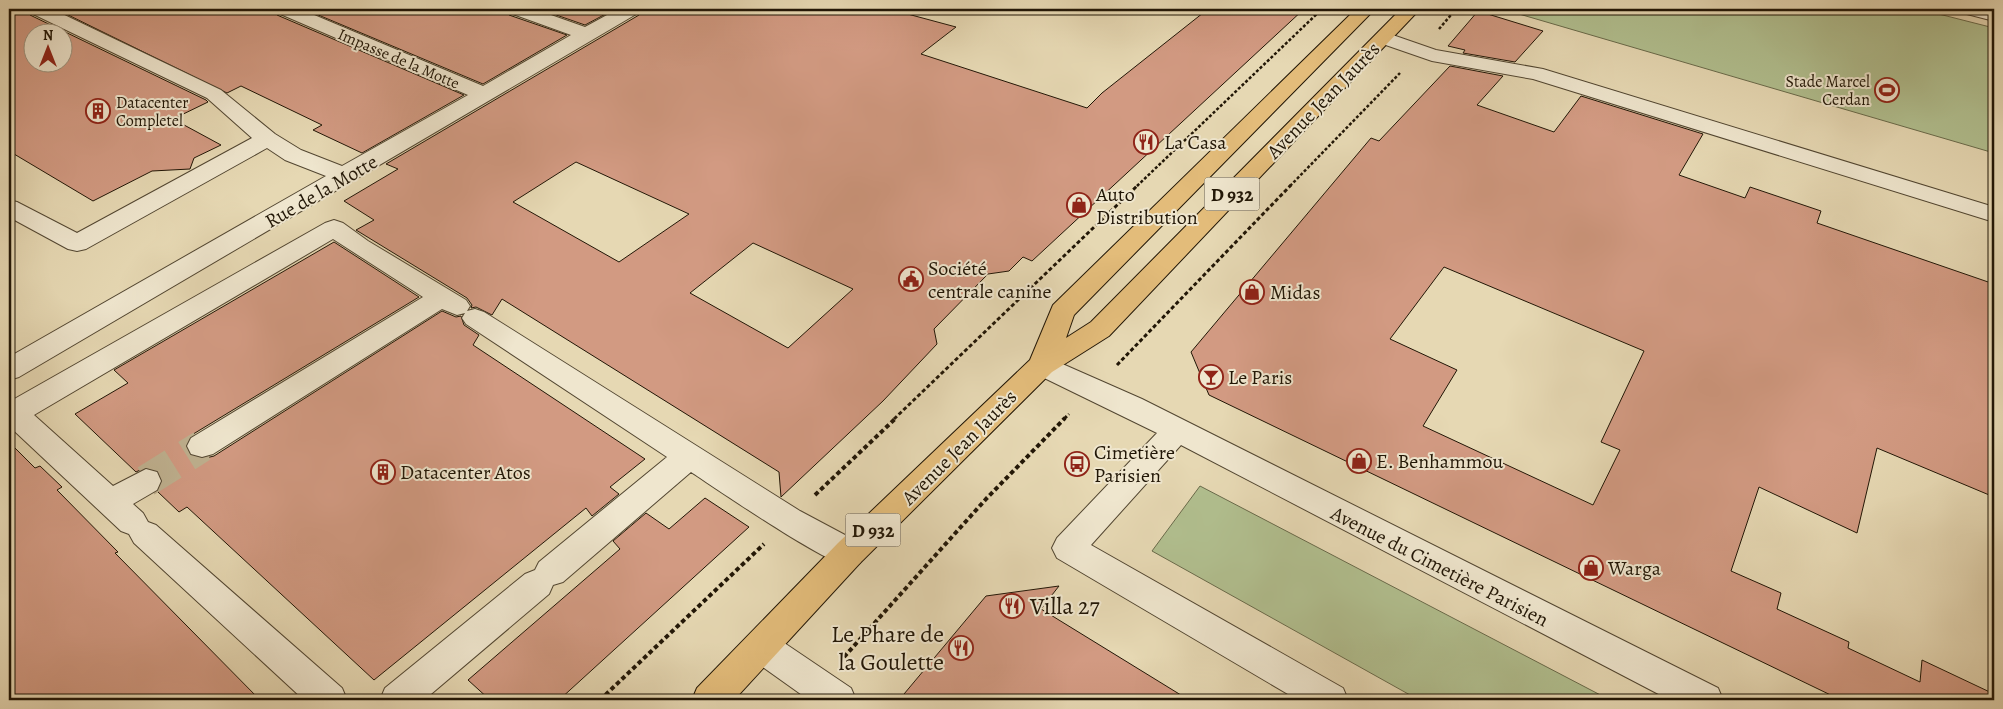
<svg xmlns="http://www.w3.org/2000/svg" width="2003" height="709" viewBox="0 0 2003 709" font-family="Alegreya,serif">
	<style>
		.green { fill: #b1bf8f; stroke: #696a4a }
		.building { fill: #d29a82; stroke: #211606; fill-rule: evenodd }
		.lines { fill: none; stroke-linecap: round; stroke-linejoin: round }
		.minor-tunnel { stroke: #bfb190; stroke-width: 32; stroke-dasharray: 32 16; stroke-linecap: butt }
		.minor-casing { stroke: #524631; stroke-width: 2 }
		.major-casing { stroke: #211606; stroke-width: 2 }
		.path-far2 { stroke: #211606; stroke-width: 2.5; stroke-dasharray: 3 2; stroke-linecap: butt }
		.path-far1 { stroke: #211606; stroke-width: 3; stroke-dasharray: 4 2.5; stroke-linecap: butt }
		.path { stroke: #211606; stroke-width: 4; stroke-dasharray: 4.5 3; stroke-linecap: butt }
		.minor { fill: #efe6ce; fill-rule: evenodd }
		.major { fill: #e3bc7a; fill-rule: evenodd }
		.labels { text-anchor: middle; stroke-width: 4; stroke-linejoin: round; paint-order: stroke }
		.far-street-label { font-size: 16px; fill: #211606; stroke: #efe6ce }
		.far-poi-label { font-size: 16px; fill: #211606; stroke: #efe6ce; text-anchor: end }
		.shield { fill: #efe6ce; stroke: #5f5442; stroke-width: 1 }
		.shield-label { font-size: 19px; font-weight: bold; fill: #211606 }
		.street-label { font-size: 20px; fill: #211606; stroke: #efe6ce }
		.poi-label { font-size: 20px; fill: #211606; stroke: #efe6ce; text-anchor: start }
		.near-poi-label { font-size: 24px; fill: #211606; stroke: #efe6ce; text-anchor: start }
	</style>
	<rect width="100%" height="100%" fill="#e6d8b3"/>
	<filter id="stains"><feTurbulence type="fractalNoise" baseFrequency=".004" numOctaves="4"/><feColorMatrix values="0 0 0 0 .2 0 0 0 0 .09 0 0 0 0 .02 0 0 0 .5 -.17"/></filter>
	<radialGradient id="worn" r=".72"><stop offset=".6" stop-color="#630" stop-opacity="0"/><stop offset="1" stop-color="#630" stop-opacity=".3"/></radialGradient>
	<path class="green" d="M1502,9h417l75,19v125z
		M1200,486l410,214h-191l-267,-149z"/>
	<path class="building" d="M9,9h18l3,6 176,85 2,2 -35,17 48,26 -27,13 -4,11 -38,2 -59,30 -84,-50zM32,32h30v30h-30z
		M56,9h218l3,6 187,80 -102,58 -49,-23 9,-5 -81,-39 -14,7z
		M304,9h202l3,6 58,20 -84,49z
		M539,9h76l-30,16z
		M642,9h247l67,18 -35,27 166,54 15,-15 106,-84h96l-272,252 -9,-4 -14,14 -21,3 -54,55 3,15 -54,57 -102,96 -2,-25 -277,-173 -10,16 -16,-8 -5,1 1,-3 -5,-7 -111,-68 18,-10 -30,-19 54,-32 -12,-5 253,-149zM576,162l113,52 -70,48 -106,-60zM753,243l100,46 -65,59 -98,-55z
		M1478,11l65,20 -28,31 -52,-9 2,-3 -17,-4z
		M1450,66l53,10 -26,29 77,27 27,-36 122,38 -24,41 66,23 5,-11 71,24 -4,12 177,61v213l-117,-49 -20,85 -98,-46 -28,84 50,22 -4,16 72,33 -1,6 72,34 2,-22 72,34v6h-153l-632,-305 -18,-43 180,-214 8,3zM1444,267l200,84 -43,91 19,8 -27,55 -170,-79 34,-56 -67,-31z
		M334,242l85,55 -229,139 -5,11 6,9 11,3 12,-3 228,-145 14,6 5,-1 3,9 15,10 -6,10 172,114 -35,28 9,7 -27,22 -6,-8 -212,172 -187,-173 -8,5 -21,-20 5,-10 -4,-11 -13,-4 -10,5 -61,-58 53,-31 -14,-13z
		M9,442l26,26 5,-2 22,21 -5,3 61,62 -3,1 145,147h-243l-8,-10z
		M705,498l44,29 -190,173h-69l-22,-20 152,-131 -7,-8 33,-28 23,16z
		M1059,586l-18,23 148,91h-290l87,-104z"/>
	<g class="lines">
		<path class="minor-tunnel" d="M146,481l56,-35"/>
		<defs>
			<path id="minor" d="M29,9h23l169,81 54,44 26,16 41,16 126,-71 -190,-82 -2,-4h24l183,77 88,-51 -61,-22 -2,-4h26l51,18 33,-18h22l-2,4 -619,364 -10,3v-23l317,-181 -41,-16 -18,-12 -181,101 -9,2 -9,-2 -59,-32v-17l8,2 60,31 175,-95 -45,-40 -176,-85z
				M1961,9h33v12l-31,-8z
				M1384,32l52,18 107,19 451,138v15l-461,-143 -101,-18 -55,-19 -3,-4 3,-4z
				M334,220l9,3 25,18 98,59 4,6 -3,5 8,-2 9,3 316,199 60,32 5,10 -5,10c-3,1 -7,3 -10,3 -20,1 -136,-79 -159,-94l-128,110 -10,3 -4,9 -125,106h-44l5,-12 140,-114 10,-4 4,-8 128,-105 -201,-133 -4,-6 3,-5 -8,2 -15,-6 -229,145 -11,3 -11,-3 -4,-8 4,-8 232,-141 -90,-58 -299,176 79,71 33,-17 11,3 4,9 -4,9 -24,14 10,9 5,9 8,3 186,163 5,12h-43l-170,-157 -5,-9 -8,-3 -112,-105v-24l316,-179z
				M1042,355l100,44 576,289 5,12h-53l-489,-255 -90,100 252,143 5,12h-50l-241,-142 -5,-10 5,-10 100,-105 -125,-61 -4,-7 4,-7z
				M762,631l12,5 77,52 5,12h-47l-59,-42 -5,-11 5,-11z"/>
			<path id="major" d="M1356,9h19l-301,306 -8,23 25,-16 310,-313h19l-311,327 -57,36 -192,191 -126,137h-42l5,-12 141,-145 192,-183 23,-55z"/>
		</defs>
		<use href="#minor" class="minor-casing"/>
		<use href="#major" class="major-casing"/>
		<path class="path-far2" d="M1439,29l17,-20
			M1137,186l185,-177
			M1290,186l110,-113"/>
		<path class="path-far1" d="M1117,365l174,-180
			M894,419l244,-234
			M1064,419l5,-5"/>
		<path class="path" d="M815,495l81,-77
			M844,657l142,-158 79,-81
			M600,700l164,-156"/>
		<use href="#minor" class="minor"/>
		<use href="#major" class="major"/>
	</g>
	<defs>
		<symbol id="stadium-ring" viewBox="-11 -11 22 22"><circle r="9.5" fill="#efe6ce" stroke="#8f2418" stroke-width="1.5"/><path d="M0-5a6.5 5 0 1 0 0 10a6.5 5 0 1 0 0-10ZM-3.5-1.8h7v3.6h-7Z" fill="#8f2418"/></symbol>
		<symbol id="building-ring" viewBox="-11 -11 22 22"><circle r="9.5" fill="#efe6ce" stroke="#8f2418" stroke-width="1.5"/><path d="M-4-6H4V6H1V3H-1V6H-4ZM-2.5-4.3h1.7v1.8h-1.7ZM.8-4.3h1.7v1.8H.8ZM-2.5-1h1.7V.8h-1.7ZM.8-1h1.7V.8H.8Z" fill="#8f2418"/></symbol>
		<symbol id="restaurant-ring" viewBox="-11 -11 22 22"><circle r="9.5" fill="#efe6ce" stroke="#8f2418" stroke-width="1.5"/><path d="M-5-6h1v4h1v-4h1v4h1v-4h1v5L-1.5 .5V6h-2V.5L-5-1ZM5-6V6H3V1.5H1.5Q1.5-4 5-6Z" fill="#8f2418"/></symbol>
		<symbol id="shop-ring" viewBox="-11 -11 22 22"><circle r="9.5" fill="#efe6ce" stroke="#8f2418" stroke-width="1.5"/><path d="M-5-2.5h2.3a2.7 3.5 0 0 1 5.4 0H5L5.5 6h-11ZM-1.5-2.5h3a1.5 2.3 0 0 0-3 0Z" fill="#8f2418"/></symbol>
		<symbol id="civic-ring" viewBox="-11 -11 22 22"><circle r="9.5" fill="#efe6ce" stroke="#8f2418" stroke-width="1.5"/><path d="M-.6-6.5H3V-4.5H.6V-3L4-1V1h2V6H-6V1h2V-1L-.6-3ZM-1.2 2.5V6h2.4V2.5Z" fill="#8f2418"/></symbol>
		<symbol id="bar-ring" viewBox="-11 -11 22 22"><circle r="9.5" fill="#efe6ce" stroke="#8f2418" stroke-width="1.5"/><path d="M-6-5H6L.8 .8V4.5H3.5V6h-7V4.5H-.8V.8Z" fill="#8f2418"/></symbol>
		<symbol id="bus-ring" viewBox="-11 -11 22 22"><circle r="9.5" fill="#efe6ce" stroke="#8f2418" stroke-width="1.5"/><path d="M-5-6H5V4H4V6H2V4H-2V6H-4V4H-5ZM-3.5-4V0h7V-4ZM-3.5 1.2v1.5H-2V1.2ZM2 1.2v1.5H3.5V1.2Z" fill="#8f2418"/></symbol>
	</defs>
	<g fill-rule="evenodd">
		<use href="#stadium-ring" x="1873" y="76" width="28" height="28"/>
		<use href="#building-ring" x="84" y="97" width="28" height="28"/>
		<use href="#restaurant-ring" x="1132" y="128" width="28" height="28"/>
		<use href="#shop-ring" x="1065" y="191" width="28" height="28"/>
		<use href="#civic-ring" x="897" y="265" width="28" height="28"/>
		<use href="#shop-ring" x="1238" y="278" width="28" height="28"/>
		<use href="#bar-ring" x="1197" y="363" width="28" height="28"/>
		<use href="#shop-ring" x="1345" y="447" width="28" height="28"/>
		<use href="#bus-ring" x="1063" y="450" width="28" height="28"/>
		<use href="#building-ring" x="369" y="458" width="28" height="28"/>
		<use href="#shop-ring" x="1577" y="554" width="28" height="28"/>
		<use href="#restaurant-ring" x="998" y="592" width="28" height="28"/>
		<use href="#restaurant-ring" x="947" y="634" width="28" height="28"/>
	</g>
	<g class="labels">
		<g class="far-street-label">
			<text transform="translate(399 58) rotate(23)" y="6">Impasse de la Motte</text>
		</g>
		<g class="far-poi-label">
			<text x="1870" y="87">Stade Marcel<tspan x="1870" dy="18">Cerdan</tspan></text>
			<text x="116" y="108" text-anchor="start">Datacenter<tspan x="116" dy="18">Completel</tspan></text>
		</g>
		<g class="shield">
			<rect x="1204.5" y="177.5" width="55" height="33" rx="4"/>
			<rect x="845.5" y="513.5" width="55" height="33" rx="4"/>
		</g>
		<g class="shield-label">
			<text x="1232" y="201">D 932</text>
			<text x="873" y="537">D 932</text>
		</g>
		<g class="street-label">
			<text transform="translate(1323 100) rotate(-46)" y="7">Avenue Jean Jaurès</text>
			<text transform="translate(321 191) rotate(-30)" y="7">Rue de la Motte</text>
			<text transform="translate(959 447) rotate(-45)" y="7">Avenue Jean Jaurès</text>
			<text transform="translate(1440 566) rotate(27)" y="7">Avenue du Cimetière Parisien</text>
		</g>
		<g class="poi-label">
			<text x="1164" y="149">La Casa</text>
			<text x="1096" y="201">Auto<tspan x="1096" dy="23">Distribution</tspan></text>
			<text x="928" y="275">Société<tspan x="928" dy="23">centrale canine</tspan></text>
			<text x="1270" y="299">Midas</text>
			<text x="1228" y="384">Le Paris</text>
			<text x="1094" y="459">Cimetière<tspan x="1094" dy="23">Parisien</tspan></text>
			<text x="1376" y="468">E. Benhammou</text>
			<text x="400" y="479">Datacenter Atos</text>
			<text x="1608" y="575">Warga</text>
		</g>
		<g class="near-poi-label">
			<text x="1030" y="614">Villa 27</text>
			<text x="944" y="642" text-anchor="end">Le Phare de<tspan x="944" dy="28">la Goulette</tspan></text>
		</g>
	</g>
	<rect width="2003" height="709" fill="none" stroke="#e6d8b3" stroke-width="30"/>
	<rect x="10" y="10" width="1983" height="689" fill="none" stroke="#211606" stroke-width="2.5"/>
	<rect x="15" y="15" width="1973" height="679" fill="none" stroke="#211606"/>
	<g transform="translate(48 48)"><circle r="24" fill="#efe6ce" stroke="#9d937e"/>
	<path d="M0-4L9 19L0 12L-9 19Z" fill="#8f2418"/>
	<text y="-8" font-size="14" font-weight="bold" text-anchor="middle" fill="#211606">N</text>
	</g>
	<rect width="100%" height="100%" filter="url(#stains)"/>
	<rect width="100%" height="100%" fill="url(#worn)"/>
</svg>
